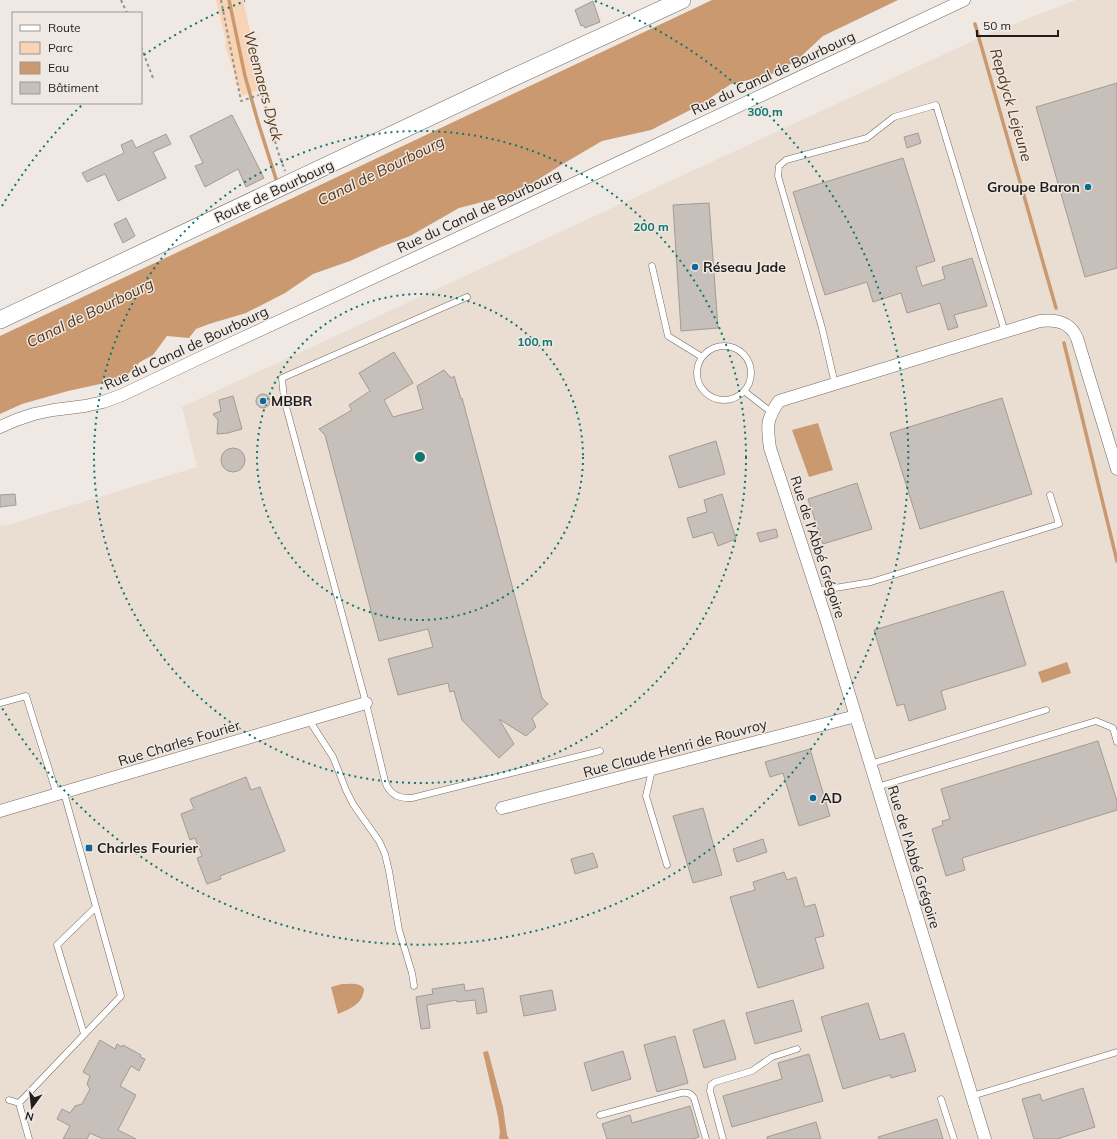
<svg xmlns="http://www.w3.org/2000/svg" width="1117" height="1139" viewBox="0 0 1117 1139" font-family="Mulish,sans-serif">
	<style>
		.built { fill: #eaddd2 }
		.green { fill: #f8d4b6 }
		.water { fill: #ca9970 }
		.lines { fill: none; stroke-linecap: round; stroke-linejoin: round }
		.stream { stroke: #ca9970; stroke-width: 3.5 }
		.building { fill: #c7c0ba; stroke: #a19b95 }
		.lane-casing { stroke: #706964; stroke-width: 7 }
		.street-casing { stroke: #706964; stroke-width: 13 }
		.secondary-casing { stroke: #706964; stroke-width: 18 }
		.path { stroke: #96918d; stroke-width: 2; stroke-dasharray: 3 3; stroke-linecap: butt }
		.lane { stroke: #fff; stroke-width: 6 }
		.street { stroke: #fff; stroke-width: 12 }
		.secondary { stroke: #fff; stroke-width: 17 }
		.ring { fill: none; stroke: #0f766e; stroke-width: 2; stroke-dasharray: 2 4 }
		.poi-dot { fill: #126798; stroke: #efe8e3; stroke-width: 1.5 }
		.labels { text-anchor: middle; stroke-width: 3; stroke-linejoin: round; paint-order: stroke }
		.street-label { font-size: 14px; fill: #201e1c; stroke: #efe8e3 }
		.poi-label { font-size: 14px; font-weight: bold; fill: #201e1c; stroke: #efe8e3; text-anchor: start }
		.water-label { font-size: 15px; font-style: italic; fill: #573515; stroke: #efe8e3 }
		.centre { fill: #0f766e; stroke: #efe8e3; stroke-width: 2 }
		.ring-label { font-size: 12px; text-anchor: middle; font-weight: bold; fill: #0f766e; stroke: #efe8e3; stroke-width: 3; stroke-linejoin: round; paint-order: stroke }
	</style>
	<rect width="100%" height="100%" fill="#efe8e3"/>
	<path class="built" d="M1076,0h41v1139h-1117v-613l8,-1 189,-58 -15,-60 806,-373z"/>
	<path class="green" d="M216,0h27l20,89 -21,7 -17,-50 1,-5z"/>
	<path class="water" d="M712,0h186l-75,36 -27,25 -26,14 -39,9 -31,21 -49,25 -49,11 -41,24 -44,28 -58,15 -49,28 -29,11 -31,14 -37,13 -28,19 -39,20 -37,11 -13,5 -7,9 -22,-2 -14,19 -13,7 -17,17 -55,12 -46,13 -22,10v-78z
		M818,423l15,47 -24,7 -17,-47z
		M1067,662l4,11 -29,10 -4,-11z
		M342,984c8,0 18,-2 22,5 -1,15 -14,20 -26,25l-7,-27z
		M488,1051l15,56 4,28 2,4h-10l1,-7 -2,-15 -15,-65z"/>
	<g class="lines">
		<path class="stream" d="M229,0l16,76 13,46 18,57
			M975,24l81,284
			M1064,343l53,218"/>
	</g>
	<path class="building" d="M593,1l7,21 -15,6 -2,-3 -2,1 -6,-16z
		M1117,83v185l-32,9 -49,-170z
		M232,115l32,63 -18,9 -8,-18 -33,18 -10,-21 8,-3 -13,-27z
		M918,133l3,10 -14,5 -3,-11z
		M166,134l5,10 -18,8 13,26 -48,23 -13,-27 -18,8 -5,-9 42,-20 -3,-8 11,-5 4,8z
		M903,158l32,103 -19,6 6,19 23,-7 -3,-12 30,-9 15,48 -33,9 4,12 -10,3 -8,-27 -33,10 -6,-20 -28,9 -6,-20 -42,13 -32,-103z
		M709,203l9,125 -37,3 -8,-126z
		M126,218l9,18 -12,7 -9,-19z
		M394,352l19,31 -29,17 9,17 30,-8 -6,-23 27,-16 7,8 3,-2 7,23 1,-1 80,300 6,6 -16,14 4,9 -10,9 -27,-17 15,25 -15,14 -37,-38 -8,-29 -4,1 -2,-9 -50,12 -10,-36 45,-12 -5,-18 -49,12 -54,-206 -6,-6 33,-19 -3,-5 21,-14 -11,-18z
		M256 401a7 7 0 1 1 14 0a7 7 0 1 1-14 0Z
		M233,396l9,33 -14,4 -11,1 1,-14 -5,-6 8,-3 -2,-11z
		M1002,398l30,96 -112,35 -30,-96z
		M716,441l9,33 -46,14 -10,-32z
		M221 460a12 12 0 1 1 24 0a12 12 0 1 1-24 0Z
		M857,483l15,46 -49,15 -15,-45z
		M15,494l1,11 -16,2v-12z
		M722,494l14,45 -18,7 -5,-14 -20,6 -6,-20 20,-6 -3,-12z
		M776,529l2,8 -18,5 -3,-9z
		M1003,591l23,74 -85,26 5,18 -37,12 -5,-17 -7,2 -23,-76z
		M1098,741l19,60v9l-155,48 3,12 -19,6 -14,-47 11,-4 -1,-4 8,-2 -9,-30z
		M810,749l20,67 -31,10 -16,-53 -13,4 -5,-15z
		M246,777l5,13 9,-3 25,64 -65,25 1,3 -14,5 -10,-26 5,-2 -7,-18 -5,2 -9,-26 13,-5 -4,-10z
		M703,808l19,67 -29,8 -20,-67z
		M763,839l4,13 -30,10 -4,-13z
		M593,853l5,14 -23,7 -4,-15z
		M784,872l3,8 9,-3 9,30 10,-3 9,32 -9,2 9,30 -66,20 -28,-91 25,-7 -2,-8z
		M464,984l1,7 18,-3 4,24 -10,2 -2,-14 -18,2v-2l-30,5 3,23 -9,1 -5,-32 17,-3 -1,-5z
		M552,990l4,20 -32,6 -4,-20z
		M793,1000l9,31 -47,13 -9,-31z
		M868,1003l12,37 24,-7 12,38 -25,7 -1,-3 -47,14 -22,-72z
		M724,1020l12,39 -32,9 -11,-38z
		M675,1036l13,47 -31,9 -13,-47z
		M100,1040l15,9 2,-5 5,3 1,-2 18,10 -1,2 5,2 -6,12 -8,-5 -11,20 16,9 -18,35 18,9h-33l-13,-6 -3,6h-24l7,-13 -13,-7 5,-10 8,4 5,-7 7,-2 8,-15 -3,-5 3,-8 -7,-4z
		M623,1051l8,28 -39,12 -8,-28z
		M809,1054l14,47 -91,26 -9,-31 59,-17 -4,-16z
		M1083,1088l12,39 -38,12h-23l-12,-40 18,-5 2,7z
		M690,1106l9,31 -6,2h-86l-5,-15 28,-9 2,8z
		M937,1119l6,20h-64l-1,-2z
		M816,1122l5,17h-54v-2z"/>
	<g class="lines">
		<defs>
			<path id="lane" d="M652,266l16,70 34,21
				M467,297l-185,81 2,21 82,304 19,78c4,13 13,18 27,17l188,-47
				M697 373a27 27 0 1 1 54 0a27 27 0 1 1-54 0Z
				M835,384l-13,-56 -44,-152 1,-10 7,-6 81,-22 27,-21 42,-12 69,227
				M744,391l27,21
				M817,591l54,-9 188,-58 -9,-29
				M0,703l26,-7 31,99
				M309,720l24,37 13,33 7,14 26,37 6,13 4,17 10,59 13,43 2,13
				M870,764l176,-54
				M652,770l-6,26 21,69
				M877,787l219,-66 17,7 4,14
				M84,1034l-27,-89 39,-38
				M972,1096l145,-44
				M941,1099l13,40
				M9,1100l10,3 102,-107 -57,-203
				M19,1103l10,36
				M600,1115l81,-22c5,-1 10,0 13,5l12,41
				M723,1139l-13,-48 1,-6 4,-3 37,-11 20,-14 25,-8"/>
			<path id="street" d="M0,427l16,-7 18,-6 19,-4 32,-4 18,-4 19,-7 82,-39 235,-109 525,-247
				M502,808l354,-92
				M0,811l366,-108
				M985,1139l-158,-517 -57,-174c-3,-22 -4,-28 9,-47l261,-80c16,-2 30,1 37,17l40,131"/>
			<path id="secondary" d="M0,320l510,-241 172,-79"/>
		</defs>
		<use href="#lane" class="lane-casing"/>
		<use href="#street" class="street-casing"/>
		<use href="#secondary" class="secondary-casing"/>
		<path class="path" d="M121,0l6,13
			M221,0l20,101 21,-7 16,58 7,19
			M141,47l12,31"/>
		<use href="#lane" class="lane"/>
		<use href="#street" class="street"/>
		<use href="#secondary" class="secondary"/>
	</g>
	<g class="ring">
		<circle cx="420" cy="457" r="163"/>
		<circle cx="420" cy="457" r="326"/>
		<path d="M2 206A488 488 0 0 1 84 103M144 55A488 488 0 0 1 245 1M595 1A488 488 0 1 1 2 708"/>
	</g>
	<g class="poi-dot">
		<circle cx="1088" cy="187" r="4"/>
		<circle cx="695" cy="267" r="4"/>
		<circle cx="263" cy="401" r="4"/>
		<circle cx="813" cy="798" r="4"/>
		<rect x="85" y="844" width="8" height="8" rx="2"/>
	</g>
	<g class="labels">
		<g class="street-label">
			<text transform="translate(773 73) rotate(-25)" y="5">Rue du Canal de Bourbourg</text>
			<text transform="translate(274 191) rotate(-25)" y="5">Route de Bourbourg</text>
			<text transform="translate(479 211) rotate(-25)" y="5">Rue du Canal de Bourbourg</text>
			<text transform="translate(186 348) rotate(-25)" y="5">Rue du Canal de Bourbourg</text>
			<text transform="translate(818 547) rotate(72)" y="5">Rue de l'Abbé Grégoire</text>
			<text transform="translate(179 743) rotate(-17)" y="5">Rue Charles Fourier</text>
			<text transform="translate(675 748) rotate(-15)" y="5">Rue Claude Henri de Rouvroy</text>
			<text transform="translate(914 857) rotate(73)" y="5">Rue de l'Abbé Grégoire</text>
		</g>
		<g class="poi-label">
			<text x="1080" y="192" text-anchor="end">Groupe Baron</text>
			<text x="703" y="272">Réseau Jade</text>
			<text x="271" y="406">MBBR</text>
			<text x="821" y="803">AD</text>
			<text x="97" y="853">Charles Fourier</text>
		</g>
		<g class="water-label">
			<text transform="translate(263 86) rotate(75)" y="5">Weemaers Dyck</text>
			<text transform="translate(1011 105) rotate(74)" y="5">Repdyck Lejeune</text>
			<text transform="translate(381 171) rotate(-26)" y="5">Canal de Bourbourg</text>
			<text transform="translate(90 313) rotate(-26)" y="5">Canal de Bourbourg</text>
		</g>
	</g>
	<circle cx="420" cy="457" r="6" class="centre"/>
	<g class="ring-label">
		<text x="765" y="116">300 m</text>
		<text x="651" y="231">200 m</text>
		<text x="535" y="346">100 m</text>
	</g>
	<rect x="12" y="12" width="130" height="92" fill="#efe8e3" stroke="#9c9793"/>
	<rect x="20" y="25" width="20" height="6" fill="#ffffff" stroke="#9c9793"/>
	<text x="48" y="32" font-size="12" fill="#201e1c">Route</text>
	<rect x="20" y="42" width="20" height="12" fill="#f8d4b6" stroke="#9c9793"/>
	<text x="48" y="52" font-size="12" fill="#201e1c">Parc</text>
	<rect x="20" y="62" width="20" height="12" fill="#ca9970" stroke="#9c9793"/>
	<text x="48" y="72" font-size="12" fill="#201e1c">Eau</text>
	<rect x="20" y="82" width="20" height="12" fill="#c7c0ba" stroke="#9c9793"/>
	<text x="48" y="92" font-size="12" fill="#201e1c">Bâtiment</text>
	<g transform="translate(32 1107) rotate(195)" stroke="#efe8e3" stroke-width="3" paint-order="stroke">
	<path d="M0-3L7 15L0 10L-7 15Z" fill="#201e1c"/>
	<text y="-6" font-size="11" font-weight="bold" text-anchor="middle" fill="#201e1c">N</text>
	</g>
	<path d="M977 30v6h81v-6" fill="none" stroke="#201e1c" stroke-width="2"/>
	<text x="983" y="30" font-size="12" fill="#201e1c" stroke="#efe8e3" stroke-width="3" paint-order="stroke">50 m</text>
</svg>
